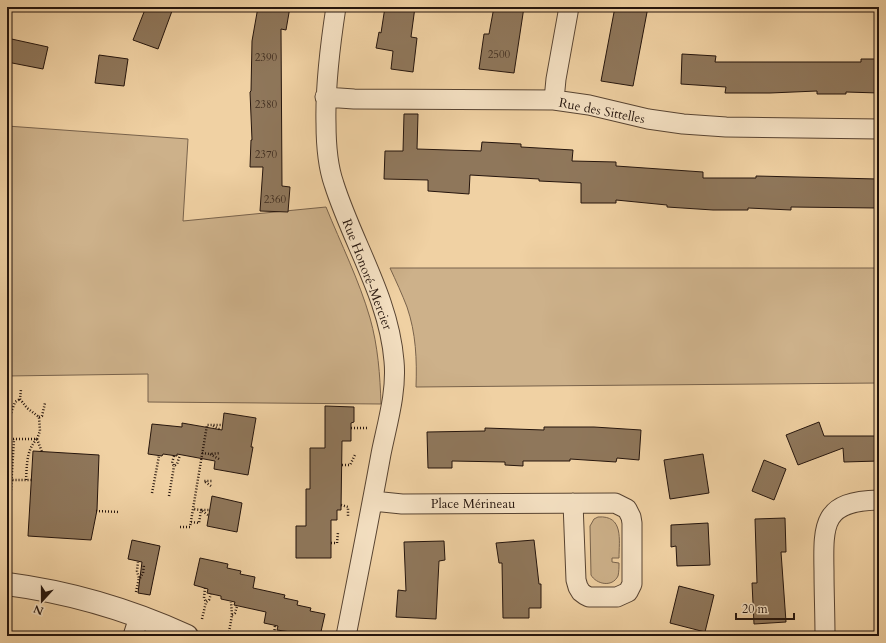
<svg xmlns="http://www.w3.org/2000/svg" width="886" height="643" viewBox="0 0 886 643" font-family="Cardo,serif">
	<style>
		.green { fill: #cdb18a; stroke: #79634c }
		.building { fill: #8f775b; stroke: #25150d }
		.lines { fill: none; stroke-linecap: round; stroke-linejoin: round }
		.minor-casing { stroke: #584432; stroke-width: 21 }
		.tertiary-casing { stroke: #584432; stroke-width: 24 }
		.path { stroke: #25150d; stroke-width: 2.5; stroke-dasharray: 1 2; stroke-linecap: butt }
		.minor { stroke: #f5e1c3; stroke-width: 19 }
		.tertiary { stroke: #f5e1c3; stroke-width: 22 }
		.labels { text-anchor: middle; stroke-width: 3; stroke-linejoin: round; paint-order: stroke }
		.number-label { font-size: 11px; fill: #402e20 }
		.street-label { font-size: 13px; fill: #25150d; stroke: #f5e1c3 }
	</style>
	<rect width="100%" height="100%" fill="#f0d1a3"/>
	<filter id="stains"><feTurbulence type="fractalNoise" baseFrequency=".005" numOctaves="4"/><feColorMatrix values="0 0 0 0 .2 0 0 0 0 .09 0 0 0 0 .02 0 0 0 .5 -.17"/></filter>
	<radialGradient id="worn" r=".72"><stop offset=".6" stop-color="#630" stop-opacity="0"/><stop offset="1" stop-color="#630" stop-opacity=".3"/></radialGradient>
	<path class="green" d="M7,126l181,13 -5,82 143,-14c15,37 33,73 44,111 8,28 10,57 11,86l-233,-2v-28l-141,2z
		M390,268h489v115l-463,4c1,-27 0,-54 -9,-80 -5,-13 -11,-26 -17,-39z
		M598,517c26,-2 21,23 21,41h-7v4l7,1c0,4 0,9 -1,13 -6,12 -22,8 -27,-1l-1,-49 4,-7z"/>
	<path class="building" d="M146,7h15l11,4 -14,38 -25,-9z
		M258,7h32l-4,23 -5,-1 1,157 8,1 -2,25 -28,-1 3,-44h-13l1,-27h1l-2,-48 1,-1 1,-50z
		M385,7h30l-4,30 6,1 -4,34 -22,-3 2,-18 -17,-3 3,-16 2,1z
		M494,7h30l-10,66 -35,-4 5,-35h5z
		M615,7h33l-15,79 -32,-5z
		M7,38l41,9 -5,22 -36,-7z
		M682,54l34,2 -1,6h146v-3h18v34l-33,-1v2h-29v-3l-47,2h-45l1,-6 -45,-3z
		M99,55l29,4 -4,27 -29,-3z
		M404,114h14l-1,35 64,2 1,-9 39,2v3l52,3 -1,11 44,1v4l87,6v6h53v-2l121,3v29l-86,-1v3l-43,-2v2h-35l-46,-3v-2l-51,-5v3h-35v-20l-42,-2v-2l-69,-4 -1,19 -41,-3v-11l-44,-1 1,-28h18z
		M325,406l29,1v15l-3,1v18h-9l-1,69h-4v10h-6v38h-35v-32h10v-37h4v-41h15z
		M224,413l32,5 -5,29h2l-5,28 -34,-6 1,-8 -38,-7v2l-14,-2 -1,2 -14,-2 4,-30 30,3v-4l40,7z
		M819,422l5,14h55v25l-35,1 -1,-14 -45,17 -12,-30z
		M544,427h50l47,3 -2,30 -22,-2 -1,4 -46,-3v2h-47v5l-18,-1v-3l-53,-1v7h-24l-1,-36 58,-1v-3l59,2z
		M33,451l66,4 -2,55 -6,30 -63,-4z
		M703,454l6,39 -39,6 -6,-39z
		M764,460l22,9 -12,31 -22,-9z
		M212,496l30,7 -5,29 -30,-6z
		M785,518l1,34h-5l5,70 -32,2 -2,-41h5l-2,-64z
		M708,523l2,42 -33,1 -1,-20 -5,1v-22z
		M132,540l28,6 -10,49 -12,-2 4,-31 -14,-3z
		M534,540l5,44h2v24h-12v10h-26l-1,-55h-3l-3,-20z
		M444,541l1,19 -6,1 -3,58 -40,-2 2,-27 8,1 -2,-49z
		M200,558l28,6 -1,4 14,3 -1,3 15,3 -2,11 32,7 -1,3 14,3 -1,4 14,3 -1,3 15,3 -5,22h-29v-4l-14,-2 1,-4 -14,-3 2,-11 -32,-7 1,-3 -14,-3v-3l-14,-3 1,-4 -14,-4z
		M679,586l35,9 -9,37 -35,-9z"/>
	<g class="lines">
		<defs>
			<path id="minor" d="M336,7c-6,39 -11,77 -10,116 0,21 1,41 8,61 19,60 55,114 60,177 3,31 -7,63 -13,93 -11,61 -23,121 -35,182
				M325,97l29,2 200,1 35,5 59,14 35,5 43,3 153,2
				M554,100l2,-21 13,-72
				M373,501l29,3 213,-1 12,6 4,8 1,6v61l-4,8 -11,5h-28l-4,-2 -4,-3 -3,-5 -2,-7 -3,-77
				M133,636l6,-19
				M825,636c0,-22 -1,-43 -1,-65 -1,-48 -1,-70 55,-71"/>
			<path id="tertiary" d="M7,584c62,8 123,26 180,52"/>
		</defs>
		<use href="#minor" class="minor-casing"/>
		<use href="#tertiary" class="tertiary-casing"/>
		<path class="path" d="M39,417l3,-1 3,-13
			M7,424l8,-22 5,-3
			M213,426l8,4
			M351,428h16
			M7,439h30l3,-8 -1,-14 -12,-9 -7,-9 1,-10
			M37,439l5,13
			M202,453l8,1
			M174,456l-2,7 2,3 3,-2 3,-9
			M219,459l-9,-5 10,-1
			M342,465h8l5,-10
			M7,478l4,2h21
			M26,480c1,-14 0,-30 11,-41
			M211,486l-7,-5h8
			M152,493l7,-37
			M169,496l5,-30
			M341,505l7,2v10
			M96,511l24,1
			M208,515l-7,-5h8
			M191,522l8,1 2,-13 -8,-1
			M180,527h10l17,-102h15
			M331,543h6l1,-11
			M7,556l7,-117
			M140,578l3,-5 1,-8
			M205,588l-1,10 2,4
			M136,592l3,-14 -2,-7 1,-9
			M232,615l3,-2 2,-7
			M202,619l4,-17 3,-2 2,-6
			M229,632l3,-17 -1,-13
			M274,636l1,-11
			M280,636v-6"/>
		<use href="#minor" class="minor"/>
		<use href="#tertiary" class="tertiary"/>
	</g>
	<g class="labels">
		<g class="number-label">
			<text x="499" y="58">2500</text>
			<text x="266" y="61">2390</text>
			<text x="266" y="108">2380</text>
			<text x="266" y="158">2370</text>
			<text x="275" y="203">2360</text>
		</g>
		<g class="street-label">
			<text transform="translate(602 110) rotate(11)" y="5">Rue des Sittelles</text>
			<text transform="translate(368 274) rotate(69)" y="5">Rue Honoré-Mercier</text>
			<text x="473" y="508">Place Mérineau</text>
		</g>
	</g>
	<rect width="886" height="643" fill="none" stroke="#f0d1a3" stroke-width="24"/>
	<rect x="8" y="8" width="870" height="627" fill="none" stroke="#25150d" stroke-width="2"/>
	<rect x="12" y="12" width="862" height="619" fill="none" stroke="#25150d"/>
	<g transform="translate(42 601) rotate(201)" stroke="#f5e1c3" stroke-width="3" paint-order="stroke">
	<path d="M0-3L7 15L0 10L-7 15Z" fill="#25150d"/>
	<text y="-6" font-size="11" font-weight="bold" text-anchor="middle" fill="#25150d">N</text>
	</g>
	<path d="M736 613v6h58v-6" fill="none" stroke="#25150d" stroke-width="2"/>
	<text x="742" y="613" font-size="12" fill="#25150d" stroke="#f5e1c3" stroke-width="3" paint-order="stroke">20 m</text>
	<rect width="100%" height="100%" filter="url(#stains)"/>
	<rect width="100%" height="100%" fill="url(#worn)"/>
</svg>
